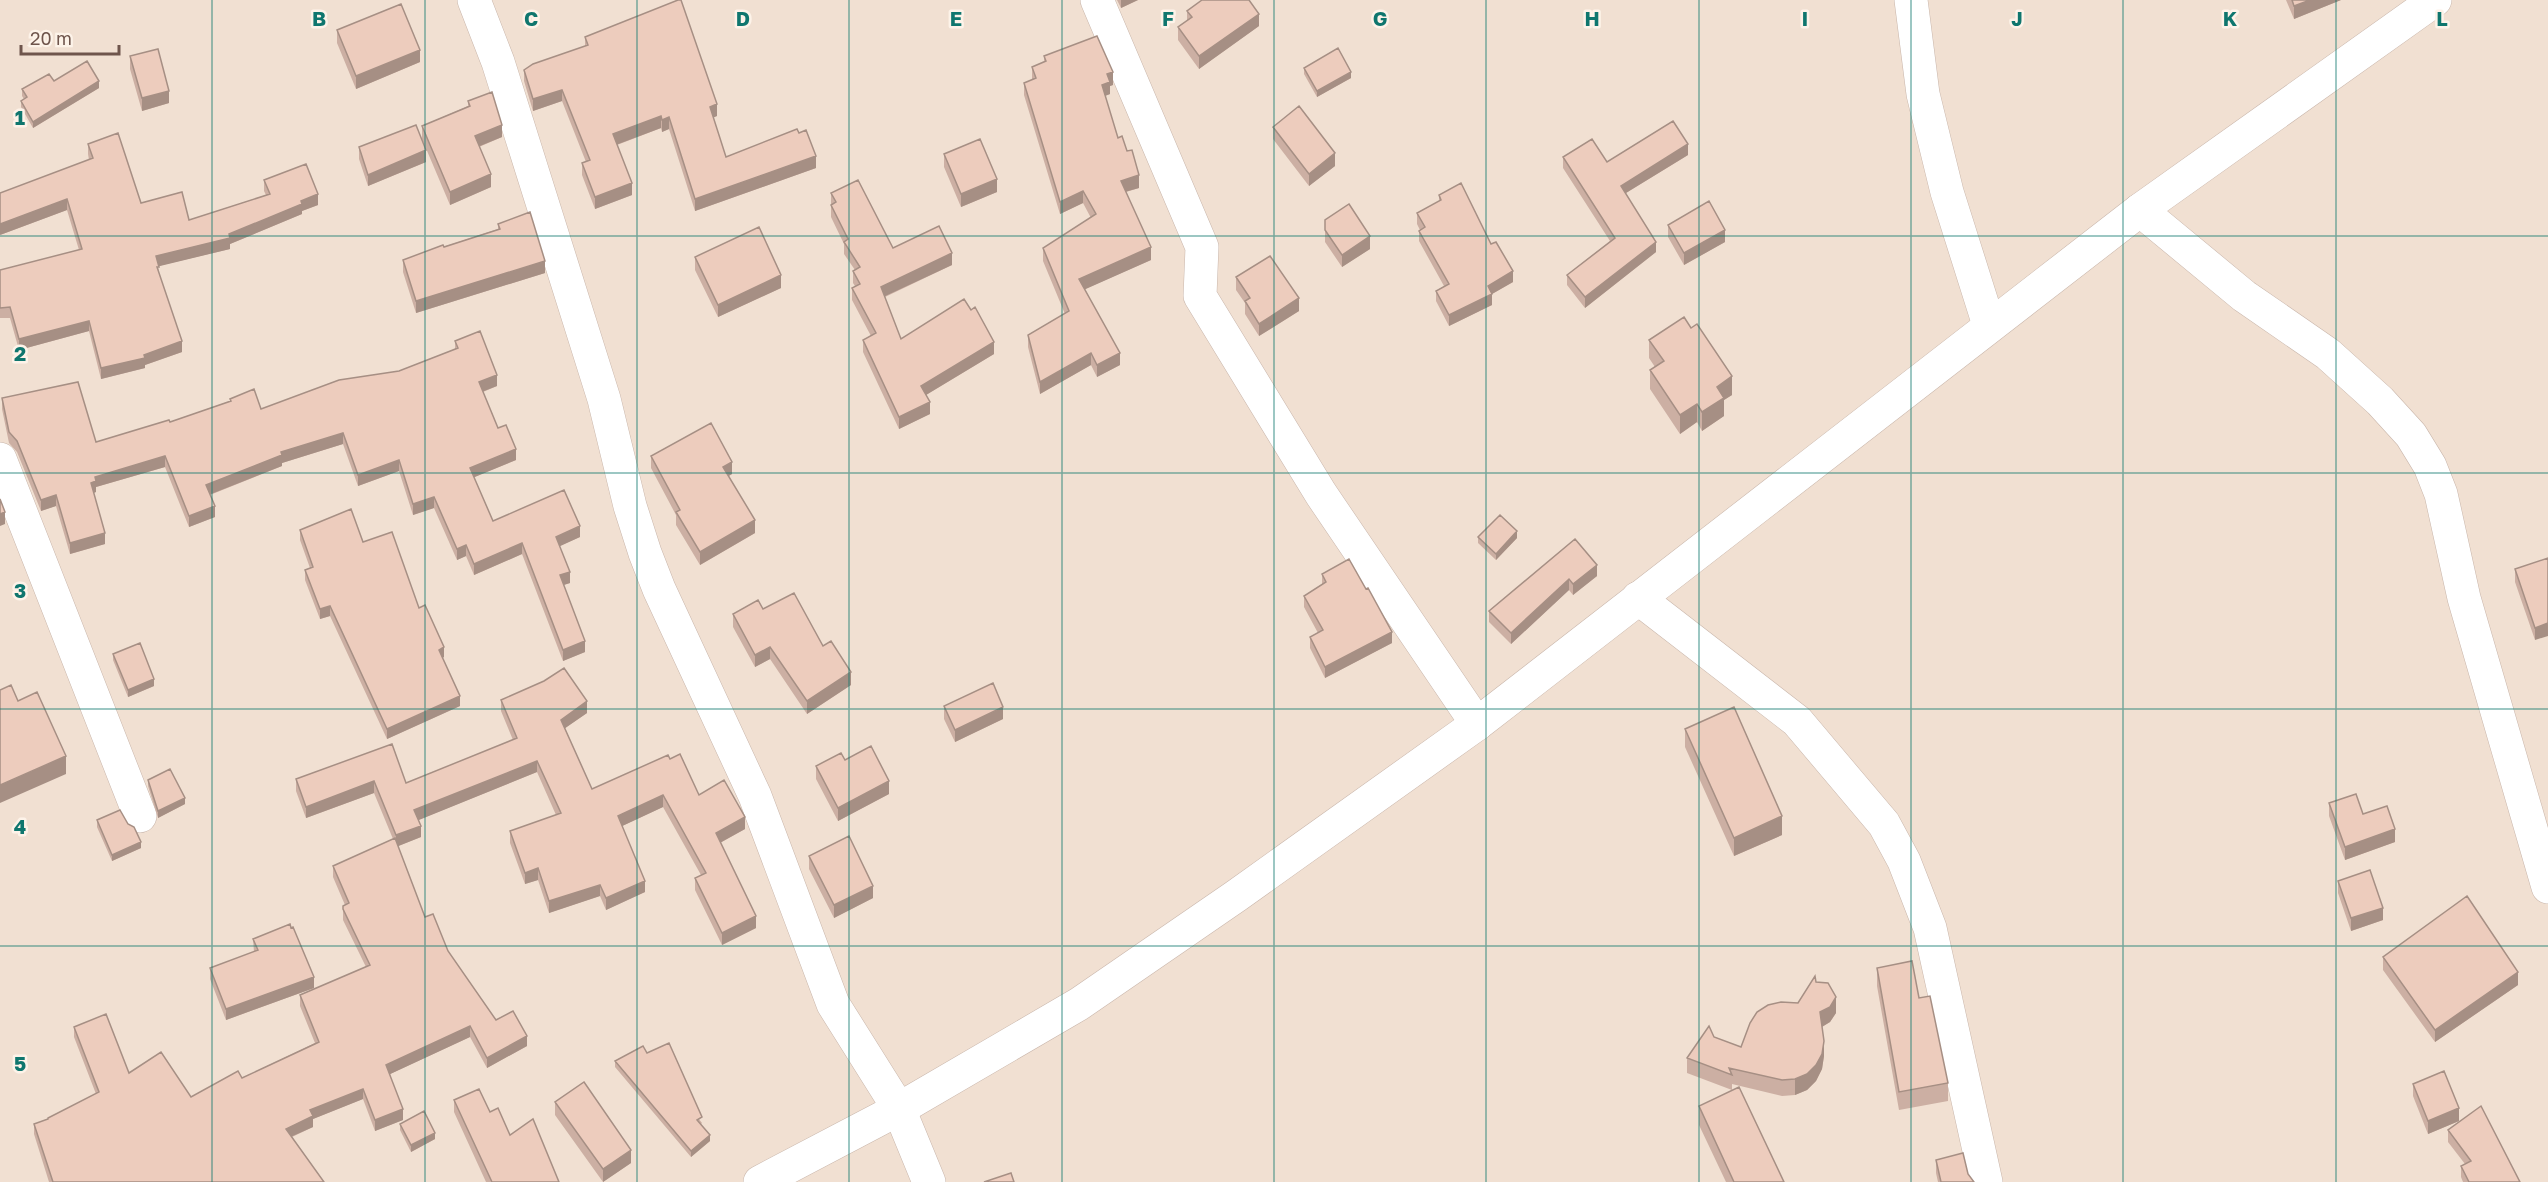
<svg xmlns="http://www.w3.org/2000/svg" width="2548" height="1182" viewBox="0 0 2548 1182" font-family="'Golos Text',sans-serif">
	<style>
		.residential { fill: #f1e0d2 }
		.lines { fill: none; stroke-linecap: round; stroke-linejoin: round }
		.minor-casing { stroke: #c9b6ab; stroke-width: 34 }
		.tertiary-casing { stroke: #c9b6ab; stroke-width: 34 }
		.minor { stroke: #fff; stroke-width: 33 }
		.tertiary { stroke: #fff; stroke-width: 33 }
		.wall { fill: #ccafa3 }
		.shaded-wall { fill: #a68f84 }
		.building { fill: #edccbd; stroke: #a68f84; stroke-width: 1.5 }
		.grid { fill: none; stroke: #0f766e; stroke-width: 1.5; stroke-opacity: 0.55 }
		.grid-label { font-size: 20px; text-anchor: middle; font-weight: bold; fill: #0f766e; stroke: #fdf3e9; stroke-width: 5; stroke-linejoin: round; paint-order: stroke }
	</style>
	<rect width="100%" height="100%" fill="#faefe3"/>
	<path class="residential" d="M0,0h2548v1182h-2548z"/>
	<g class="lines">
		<defs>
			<path id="minor" d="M474,0l24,62 106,337 26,107 15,47 14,36 96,207 78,208 66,105 30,73
				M1097,0l105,247 -2,49 121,198 156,230
				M1911,0l12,94 24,98 42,133
				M2140,210l104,86 84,58 52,47 31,34 19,31 11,28 23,104 84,289
				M0,459l140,357
				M1638,598l159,123 87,103 20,37 26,67 56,254"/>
			<path id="tertiary" d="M760,1182l139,-73 180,-105 157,-108 241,-172 663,-514 295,-210"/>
		</defs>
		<use href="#minor" class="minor-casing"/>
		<use href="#tertiary" class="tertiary-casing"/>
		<use href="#minor" class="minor"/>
		<use href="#tertiary" class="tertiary"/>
	</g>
	<path class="wall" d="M1117,0h21l-17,8z
		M2286,0h55l-47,19z
		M1187,11l72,15 -60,43 -21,-29v-13l9,-6z
		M337,30l83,32 -64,27 -19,-46z
		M585,37l132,79 -4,1 13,40 90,11 -121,43 -26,-82 -7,3 -1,-4 -44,17 15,50 -37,14 -13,-34v-12l4,-1 -24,-61 -29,10 -9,-30v-11l61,-24z
		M130,56l39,47 -27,8 -12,-42z
		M1044,56l69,29 -3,1v8l-5,2 13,42 21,50 -13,4 25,68 -66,29 35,76 -23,12 -6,-12 -51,29 -12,-47v-12l37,-21 -22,-53v-13l48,-30 -8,-15 -23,11 -36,-119v-12l8,-3v-13l12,-5z
		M1304,68l47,10 -34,19 -13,-23z
		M54,81l45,7 -66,40 -12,-21v-6l3,-2 -2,-3v-7z
		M468,101l34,36 -23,10 12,40 -41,18 -28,-66v-13l46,-20z
		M1273,127l62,39 -26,20 -36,-47z
		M88,144l53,59 48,17 77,-25 -2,-4v-11l54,25 -16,6v3l-72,30v5l-72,17 1,7 23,79 -37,13v3l-44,11 -12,-48 -70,19 -9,-32h-10v-48l79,-20 -12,-40 -67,25 89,-75 -1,-6z
		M359,147l67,15 -58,24 -9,-27z
		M944,154l53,38 -36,15 -17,-40z
		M1688,155l-62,38 30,59 -71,56 -18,-23v-10l43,-34 -47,-73v-11l44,5z
		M831,193l62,55 59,17 -67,32 16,42 93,15 -68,41 4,19 -31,15 -36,-77v-12l8,-4 -19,-36v-12l3,-2 -2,-3v-12l2,-1 -11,-16v-10l-13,-27z
		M1439,195l52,49 22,38 -21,12v11l-43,21 -13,-25v-10l8,-5 -25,-45v-10l1,-1 -3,-6v-11l22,-11z
		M1325,220l45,29 -28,18 -17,-25z
		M498,224l47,49 -129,40 -13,-41v-12l95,-31z
		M1668,225l57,17 -41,23 -16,-28z
		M695,257l86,31 -63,29 -23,-47z
		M1236,277l63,34 -40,25 -14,-22v-11l-9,-13z
		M1649,340l83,55 -8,5v16l-22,15 -5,-9 -17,12 -30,-45v-19l5,-3 -6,-9z
		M455,341l42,45 -14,6 15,36 18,32 -42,17 19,44 87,16 -21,9 11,37 -6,2 21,67 -22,9 -41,-107 -48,21 -8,-19 -9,4 -23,-52 -21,7 -14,-44 -41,15 -15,-42 -61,19v3l-72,29 5,22 -26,10 -24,-60 -69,20v5l-3,1 12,51 -35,10 -14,-48 -15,5 -24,-59 -8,-9 -7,-34v-11l94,44 74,-20 60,-21v-2l31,10 138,-38 56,-22z
		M651,456l81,18 -3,2 26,57 -55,32 -24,-40v-10l-25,-47z
		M300,530l63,12 56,66 25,49 -2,1 18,48 -73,33 -57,-123 -10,3 -15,-39v-10l5,-2 -10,-28z
		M1478,537l39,1 -21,22 -18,-17z
		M1575,539l22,37 -24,19 -4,-5 -58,54 -22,-22v-11z
		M2548,558l-13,82 -20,-58v-13z
		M1322,574l70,69 -67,35 -15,-30v-11l8,-4 -14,-26v-11l18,-12z
		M763,609l60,37 28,39 -44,29 -37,-55 -15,8 -22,-40v-13z
		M113,654l41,32 -26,11 -15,-37z
		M501,700l86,13 -22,15 27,61 78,-30 29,36 46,34 -25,14 36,85 -34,17 -27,-55v-12l6,-3 -38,-68 -41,19 23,66 -39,18 -6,-14 -51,17 -11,-33 -13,4 -15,-41v-12l46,-16 -19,-43 -119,48 3,17 -23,9 27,71 23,34 48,69 31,26 -40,22 -17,-31 -80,37 13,46 -28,11 -12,-32 -50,20v8l-21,10 32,45h-275l-15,-48v-10l14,-4v-2l48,-24 -22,-57v-10l55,46 62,24 51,-19 73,-35 -15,-37v-11l66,-28 -23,-47v-14l2,-1 -12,-28v-11l60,-27 -19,-46 -68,25 -10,-27v-12l110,4 107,-43 -12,-29z
		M944,706l59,13 -48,23 -11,-23z
		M1685,729l97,106 -48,21 -49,-109z
		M845,760l44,34 -51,27 -22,-42v-13z
		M148,780l37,24 -27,14 -10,-32z
		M2329,803l34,11 32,28 -50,18 -16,-44z
		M97,820l44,28 -29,13 -15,-34z
		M809,856l64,42 -39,20 -25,-49z
		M2338,881l45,39 -32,11 -13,-38z
		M253,939l61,49 -88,32 -16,-41v-11l44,-16z
		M2383,957l135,28 -83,57 -52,-72z
		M1877,968l42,30 29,85v18l-49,9 -22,-124z
		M1816,982l20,31 -6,9 -8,5 2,29 -2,13 -6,12 -9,9 -12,5 -13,1 -50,-12v6l-45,-17v-15l27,-21 27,10 57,-44z
		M647,1053l55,70 -1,1 9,17 -19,16 -76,-90v-6z
		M2413,1084l46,37 -31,13 -15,-38z
		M454,1100l36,12 20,23 49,47h-73l-32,-70z
		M555,1102l76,61 -28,19 -48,-67z
		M1699,1106l85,76h-58l-27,-57z
		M400,1124l35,15 -24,13 -11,-22z
		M2448,1130l72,52h-57l-2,-5v-11l4,-2 -17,-22z
		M1936,1160l32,14 6,8h-36l-2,-9z"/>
	<path class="shaded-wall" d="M1121,0h17l-17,8z
		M2310,0h31l-47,19v-13z
		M1259,14v12l-60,43v-13z
		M420,50v12l-64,27v-13z
		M1113,72v13l-3,1v8l-8,3v-12l5,-11z
		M1351,72v6l-34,19v-6z
		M99,81v7l-66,40v-6z
		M562,90v11l-29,10v-12z
		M169,91v12l-27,8v-13z
		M717,104v12l-7,3v-12z
		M661,116v12l-48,18v-12z
		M669,117v12l-7,3v-12z
		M502,125v12l-27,11v-12z
		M1688,144v11l-67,41v-10z
		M426,150v12l-58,24v-11z
		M1335,153v13l-26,20v-12z
		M816,156v12l-121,43v-12z
		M491,174v13l-41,18v-13z
		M1139,175v13l-18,5v-12z
		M997,179v13l-36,15v-13z
		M632,183v12l-37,14v-12z
		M1083,191v12l-23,11v-12z
		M318,194v11l-16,6v3l-72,30v5l-74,18v-11l73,-22 72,-33z
		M67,199v11l-67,25v-11z
		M1725,230v12l-41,23v-12z
		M1370,236v13l-28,18v-12z
		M1656,242v10l-71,56v-11z
		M1151,247v13l-72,32v-13z
		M952,253v12l-71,33v-11z
		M545,261v12l-129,40v-12z
		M1513,271v11l-21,12v11l-43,21v-11l39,-29z
		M781,275v13l-63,29v-12z
		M1299,298v13l-40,25v-12z
		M89,321v10l-70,19v-11z
		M182,341v11l-37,13v3l-44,11v-11l43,-13z
		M994,342v12l-73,44v-12z
		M1091,353v12l-51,29v-12z
		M1120,353v12l-23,12v-12z
		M497,375v11l-18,7v-11z
		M1732,376v19l-8,5v16l-22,15v-19l15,-25z
		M930,402v12l-31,15v-12z
		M1697,404v18l-17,12v-19z
		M343,433v11l-61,19v3l-76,30v-11l75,-33z
		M516,449v11l-46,19v-11z
		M165,456v11l-69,20v5l-5,2v-11l4,-6z
		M399,460v11l-41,15v-11z
		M732,462v12l-9,5v-12z
		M56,495v11l-15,5v-11z
		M434,497v11l-21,7v-11z
		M215,506v11l-26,10v-11z
		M5,512v12l-5,2v-12z
		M755,520v13l-55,32v-13z
		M580,526v11l-24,11v-11z
		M1517,531v7l-21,22v-6z
		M105,533v11l-35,10v-11z
		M522,543v11l-48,21v-11z
		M466,545v11l-9,4v-11z
		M1597,565v11l-24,19v-11z
		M570,572v11l-10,3v-11z
		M1569,579v11l-58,54v-11z
		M330,606v10l-10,3v-10z
		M2548,623v13l-13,4v-12z
		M1392,632v11l-67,35v-11z
		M585,641v11l-22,9v-11z
		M444,647v10l-5,3v-10z
		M770,647v12l-15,8v-12z
		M851,672v13l-44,29v-13z
		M154,679v7l-26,11v-7z
		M460,696v10l-73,33v-10z
		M587,701v12l-26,18v-11z
		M1003,707v12l-48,23v-12z
		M66,756v18l-66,29v-18z
		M537,761v11l-123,50v-12z
		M374,781v12l-68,25v-11z
		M889,781v13l-51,27v-13z
		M663,795v12l-45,21v-12z
		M185,798v6l-27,14v-7z
		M1782,816v19l-48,21v-18z
		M745,817v12l-29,16v-12z
		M421,826v11l-25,10v-12z
		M2395,829v13l-50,18v-13z
		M141,842v6l-29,13v-6z
		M538,868v12l-13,4v-11z
		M645,881v11l-39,18v-12z
		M600,885v11l-51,17v-12z
		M873,886v12l-39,20v-13z
		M2383,908v12l-32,11v-13z
		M756,916v12l-34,17v-12z
		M2518,972v13l-83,57v-12z
		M314,977v11l-88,32v-11z
		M1836,997v16l-6,9 -10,6v-16z
		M470,1026v11l-84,39v-11z
		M527,1036v10l-40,22v-10z
		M1824,1041v15l-2,13 -6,12 -9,9 -12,5v-16z
		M363,1089v10l-50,20v8l-27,12v-10l24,-19z
		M2459,1108v13l-31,13v-13z
		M403,1109v11l-28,11v-11z
		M435,1133v6l-24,13v-7z
		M710,1135v6l-19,16v-6z
		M631,1150v13l-28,19v-13z"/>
	<path class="building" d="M678,0h3l36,104 -7,3 16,50 71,-28 2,4 7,-3 10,26 -121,43 -26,-82 -7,3 -1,-4 -48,18 19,49 -37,14 -13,-34 8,-3 -28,-70 -29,9 -9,-29 9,-6 55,-19 -3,-8z
		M1202,0h47l10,14 -60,42 -21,-29 14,-10 -5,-6z
		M2292,0h18l-16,6z
		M401,4l19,46 -64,26 -19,-46z
		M1097,36l16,36 -6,2 3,8 -8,3 16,53 4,-2 5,15 5,-1 7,25 -18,6 30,66 -72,32 41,74 -23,12 -6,-12 -51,29 -12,-47 41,-24 -26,-63 53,-34 -13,-23 -23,11 -36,-119 12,-5 -4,-11 14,-6 -2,-5z
		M1338,48l13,24 -34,19 -13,-23z
		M158,49l11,42 -27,7 -12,-42z
		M87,61l12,20 -66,41 -12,-21 6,-4 -5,-8 27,-15 5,7z
		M492,92l10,33 -27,11 16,38 -41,18 -28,-66 48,-20 -2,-5z
		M1299,106l36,47 -26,21 -36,-47z
		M1673,121l15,23 -67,42 35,56 -71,55 -18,-22 48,-37 -52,-81 29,-18 15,23z
		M416,125l10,25 -58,25 -9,-28z
		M118,133l23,70 41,-11 7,28 81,-26 -6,-14 42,-16 12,30 -17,7 1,3 -73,30 1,4 -74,18 3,11h-2l25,74 -38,14 1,3 -44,10 -12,-47 -70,18 -9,-32 -10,1v-38l82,-21 -15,-50 -67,25v-31l93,-35 -5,-14z
		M980,139l17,40 -36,15 -17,-40z
		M858,180l35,68 46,-22 13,27 -71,34 20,52 63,-40 7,11 4,-3 19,35 -73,44 9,16 -31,15 -36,-77 13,-7 -24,-45 8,-4 -7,-13 7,-4 -16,-25 4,-3 -17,-34 5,-3 -5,-9z
		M1461,183l30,61 5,-2 17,29 -25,15 4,8 -43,21 -13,-24 13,-7 -30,-53 6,-4 -8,-14 24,-13 -2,-5z
		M1709,201l16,29 -41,23 -16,-28z
		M1349,204l21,32 -28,19 -17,-25v-10z
		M530,212l15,49 -129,40 -13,-41 40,-15 1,2 56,-18 -2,-5z
		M759,227l22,48 -63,30 -23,-48z
		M1270,256l29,42 -40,26 -14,-23 5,-3 -14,-21z
		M1684,317l7,11 6,-4 35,52 -15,11 7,11 -22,14 -5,-8 -17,11 -30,-45 14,-9 -15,-21z
		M480,331l17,44 -18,7 19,46 8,-3 10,24 -46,19 23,53 71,-31 16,36 -24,11 14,35 -10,3 25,66 -22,9 -41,-107 -48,21 -8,-19 -9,4 -23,-52 -21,7 -14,-44 -41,15 -15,-42 -62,19 1,3 -76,30 9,21 -26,10 -24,-60 -70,21 1,4 -5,2 14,50 -35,10 -14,-48 -15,5 -24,-59 -8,-9 -7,-34 76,-16 18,60 73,-22 1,2 61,-21 -1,-2 24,-10 7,20 78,-29 60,-9 59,-23 -3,-7z
		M711,423l21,39 -9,5 32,53 -55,32 -24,-40 4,-2 -29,-54z
		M0,499l5,13 -5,2z
		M351,509l12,33 29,-10 27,76 6,-3 19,42 -5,3 21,46 -73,33 -57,-123 -10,3 -15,-39 8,-3 -13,-37z
		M1500,515l17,16 -21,23 -18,-17z
		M1575,539l22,26 -24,19 -4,-5 -58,54 -22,-22z
		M2548,558v65l-13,5 -20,-59z
		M1349,559l17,30 2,-1 24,44 -67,35 -15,-30 13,-7 -19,-34 22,-14 -4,-8z
		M794,593l29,53 8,-5 20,31 -44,29 -37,-54 -15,8 -22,-41 25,-14 5,9z
		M140,643l14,36 -26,11 -15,-36z
		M564,668l23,33 -26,19 31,69 76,-34 2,4 10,-5 19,41 25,-15 21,37 -29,16 40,83 -34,17 -27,-55 11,-5 -43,-78 -45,21 27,65 -39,17 -6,-13 -51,16 -11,-33 -13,5 -15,-42 51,-18 -24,-52 -123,49 7,16 -25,9 -22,-54 -68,26 -10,-28 96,-35 14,39 111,-45 -16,-38 43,-19z
		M993,683l10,24 -48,23 -11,-24z
		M11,685l7,16 19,-9 29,64 -66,29v-95z
		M1734,707l48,109 -48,22 -49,-109z
		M871,746l18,35 -51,27 -22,-42 25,-13 4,7z
		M170,769l15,29 -27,13 -10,-31z
		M2356,794l7,20 24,-8 8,23 -50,18 -16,-44z
		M120,810l8,14 6,3 7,15 -29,13 -15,-35z
		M849,836l24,50 -39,19 -25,-49z
		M395,838l30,79 8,-3 15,37 48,69 17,-9 14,25 -40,22 -17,-32 -84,39 17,44 -28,11 -12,-31 -53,21 3,6 -27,13 38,53h-271l-19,-58 14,-5v-1l51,-26 -25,-65 32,-13 23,59 32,-21 30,45 47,-26 4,7 77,-36 -19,-47 70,-30 -27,-56v-3l6,-3 -16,-37z
		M2370,870l13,38 -32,10 -13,-37z
		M2467,896l51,76 -83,58 -52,-73z
		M290,924l1,4 2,-1 21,50 -88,32 -16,-41 48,-18 -5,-11z
		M1912,961l7,37 11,-2 18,87 -49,9 -22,-124z
		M1815,976l1,6 12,1 8,14 -6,10 -10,5 4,29 -2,13 -6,11 -9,9 -12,5 -13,1 -53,-12 3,7 -45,-17 22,-32 5,11 27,10 9,-24 7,-11 11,-7 13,-3 17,1z
		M669,1043l33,74 -5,3 13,15 -19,16 -76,-90 28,-15 4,7z
		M2444,1071l15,37 -31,13 -15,-37z
		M584,1082l47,68 -28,19 -48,-67z
		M1739,1087l45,95h-50l-35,-76z
		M479,1089l11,23 8,-4 12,27 23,-16 26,63h-67l-38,-82z
		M2481,1106l39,76h-51l-8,-16 10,-5 -23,-31z
		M424,1111l11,22 -24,12 -11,-21z
		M1963,1153l5,21 6,8h-33l-5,-22z
		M1011,1173l3,9h-30z"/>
	<path class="grid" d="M212,0v1182M425,0v1182M637,0v1182M849,0v1182M1062,0v1182M1274,0v1182M1486,0v1182M1699,0v1182M1911,0v1182M2123,0v1182M2336,0v1182M0,236h2548M0,473h2548M0,709h2548M0,946h2548"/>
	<g class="grid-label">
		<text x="319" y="26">B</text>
		<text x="531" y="26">C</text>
		<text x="743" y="26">D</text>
		<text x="956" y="26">E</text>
		<text x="1168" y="26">F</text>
		<text x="1380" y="26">G</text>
		<text x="1592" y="26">H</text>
		<text x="1805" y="26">I</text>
		<text x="2017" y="26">J</text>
		<text x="2230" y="26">K</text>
		<text x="2442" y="26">L</text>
		<text x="20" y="125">1</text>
		<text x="20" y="361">2</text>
		<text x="20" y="598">3</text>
		<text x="20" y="834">4</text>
		<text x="20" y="1071">5</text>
	</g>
	<path d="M21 45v9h98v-9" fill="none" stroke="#6f554c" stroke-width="3"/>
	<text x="30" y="45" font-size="18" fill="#6f554c" stroke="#fdf3e9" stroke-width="4.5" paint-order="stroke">20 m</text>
</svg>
